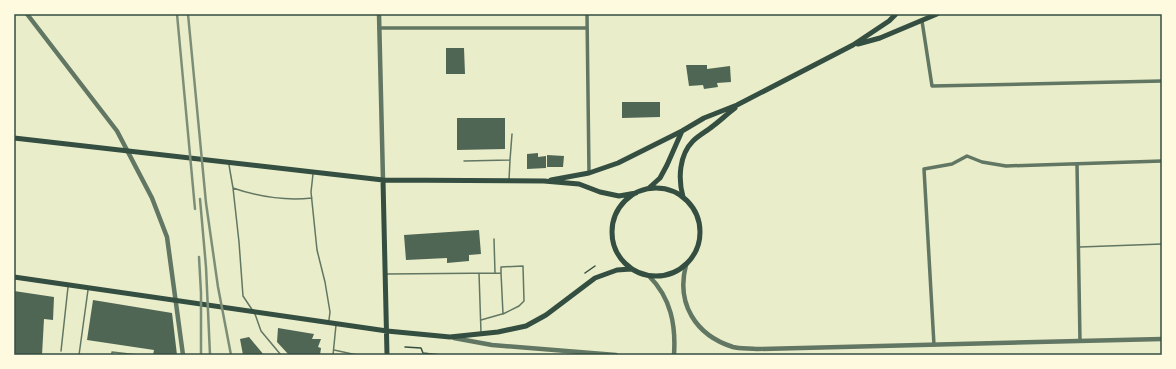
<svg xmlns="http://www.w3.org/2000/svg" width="1176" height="369" viewBox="0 0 1176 369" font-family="'Source Sans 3',sans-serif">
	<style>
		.building { fill: #4f6655 }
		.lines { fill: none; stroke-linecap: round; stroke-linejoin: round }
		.path { stroke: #344e41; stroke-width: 1.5 }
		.service { stroke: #617663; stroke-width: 1.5 }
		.minor { stroke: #617663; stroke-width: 3.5 }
		.tertiary { stroke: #617663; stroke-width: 4.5 }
		.secondary { stroke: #344e41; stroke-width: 5 }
		.rail { stroke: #7c8e77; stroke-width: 2.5 }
		.neatline { fill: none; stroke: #344e41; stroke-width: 1.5 }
	</style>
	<rect width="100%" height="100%" fill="#e9edc9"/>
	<path class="building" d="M446,48h18l1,26h-19z
		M686,65h21v4l23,-3 1,16 -14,1 1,4 -14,2 -1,-4 -14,1z
		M622,102h38v15l-38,1z
		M457,118h48v31l-48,1z
		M538,153v4l8,-1v12l-19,1v-15z
		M547,155l17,1 -1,11h-16z
		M479,230l2,24 -12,1v6l-22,2v-5l-41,2 -2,-25z
		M14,291l40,6 -1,23 -9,-1 -2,36h-28z
		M93,300l79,13 5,42h-24l1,-5 -67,-10z
		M278,328l36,6 -2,5h9l-3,8 3,1 -1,7h-31l-12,-13z
		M249,337l15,18h-21l-3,-16z"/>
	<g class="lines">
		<path class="path" d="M585,273l10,-7
			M405,347l16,1 2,5 18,2"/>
		<path class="service" d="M510,160l2,-26
			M464,161l46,-1 -1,20
			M229,165l4,23c26,9 51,13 79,10
			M313,174l-2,18 6,58 8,32 5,30 -1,8
			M233,188l6,54 4,54 10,15
			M494,239l1,34
			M1080,247l82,-3
			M479,273l2,60
			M386,274l115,-1 2,41 16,-8 5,-5 -1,-35 -22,1v6
			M255,314l6,17 20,24
			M481,320l21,-6
			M334,350l23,5
			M61,351l7,-64
			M79,355l9,-65
			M112,355v-3l26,3
			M333,355l3,-30"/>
		<path class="minor" d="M587,14l2,159
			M922,21l10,65 230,-5
			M379,28h208
			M1077,164l3,177
			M934,345l-10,-176 28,-5 15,-8 15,6 24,4 156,-5"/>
		<path class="tertiary" d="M27,14l90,117 35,67 15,39 16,118
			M379,14l4,166
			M686,265c-10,38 9,70 47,82 7,2 17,1 24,2l405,-10
			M649,276c22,22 27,49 25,79
			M454,338l38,7 124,10"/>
		<path class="secondary" d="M858,44l22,-6 57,-24
			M14,138l369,42 161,1 35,3 21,8 19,4 17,-3
			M383,180l4,175
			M551,180l38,-7 29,-10 64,-32 22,-13 33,-13 116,-60 36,-24 7,-7
			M612 232a44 44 0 1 1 88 0a44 44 0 1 1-88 0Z
			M649,188l11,-10 7,-13 15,-34
			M683,197c-5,-18 -4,-42 10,-56 6,-6 14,-10 20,-15 8,-6 14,-12 22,-18
			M14,277l373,54 63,6 48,-5 28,-6 20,-11 49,-37 22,-8 14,-1"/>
		<path class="rail" d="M177,14l18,195
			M188,14l18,189 12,84 13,68
			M200,199l6,68 4,88
			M199,257l2,36v62"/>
	</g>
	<rect width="1176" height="369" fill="none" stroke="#fefae0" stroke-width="30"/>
	<rect x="15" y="15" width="1146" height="339" class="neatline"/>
</svg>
